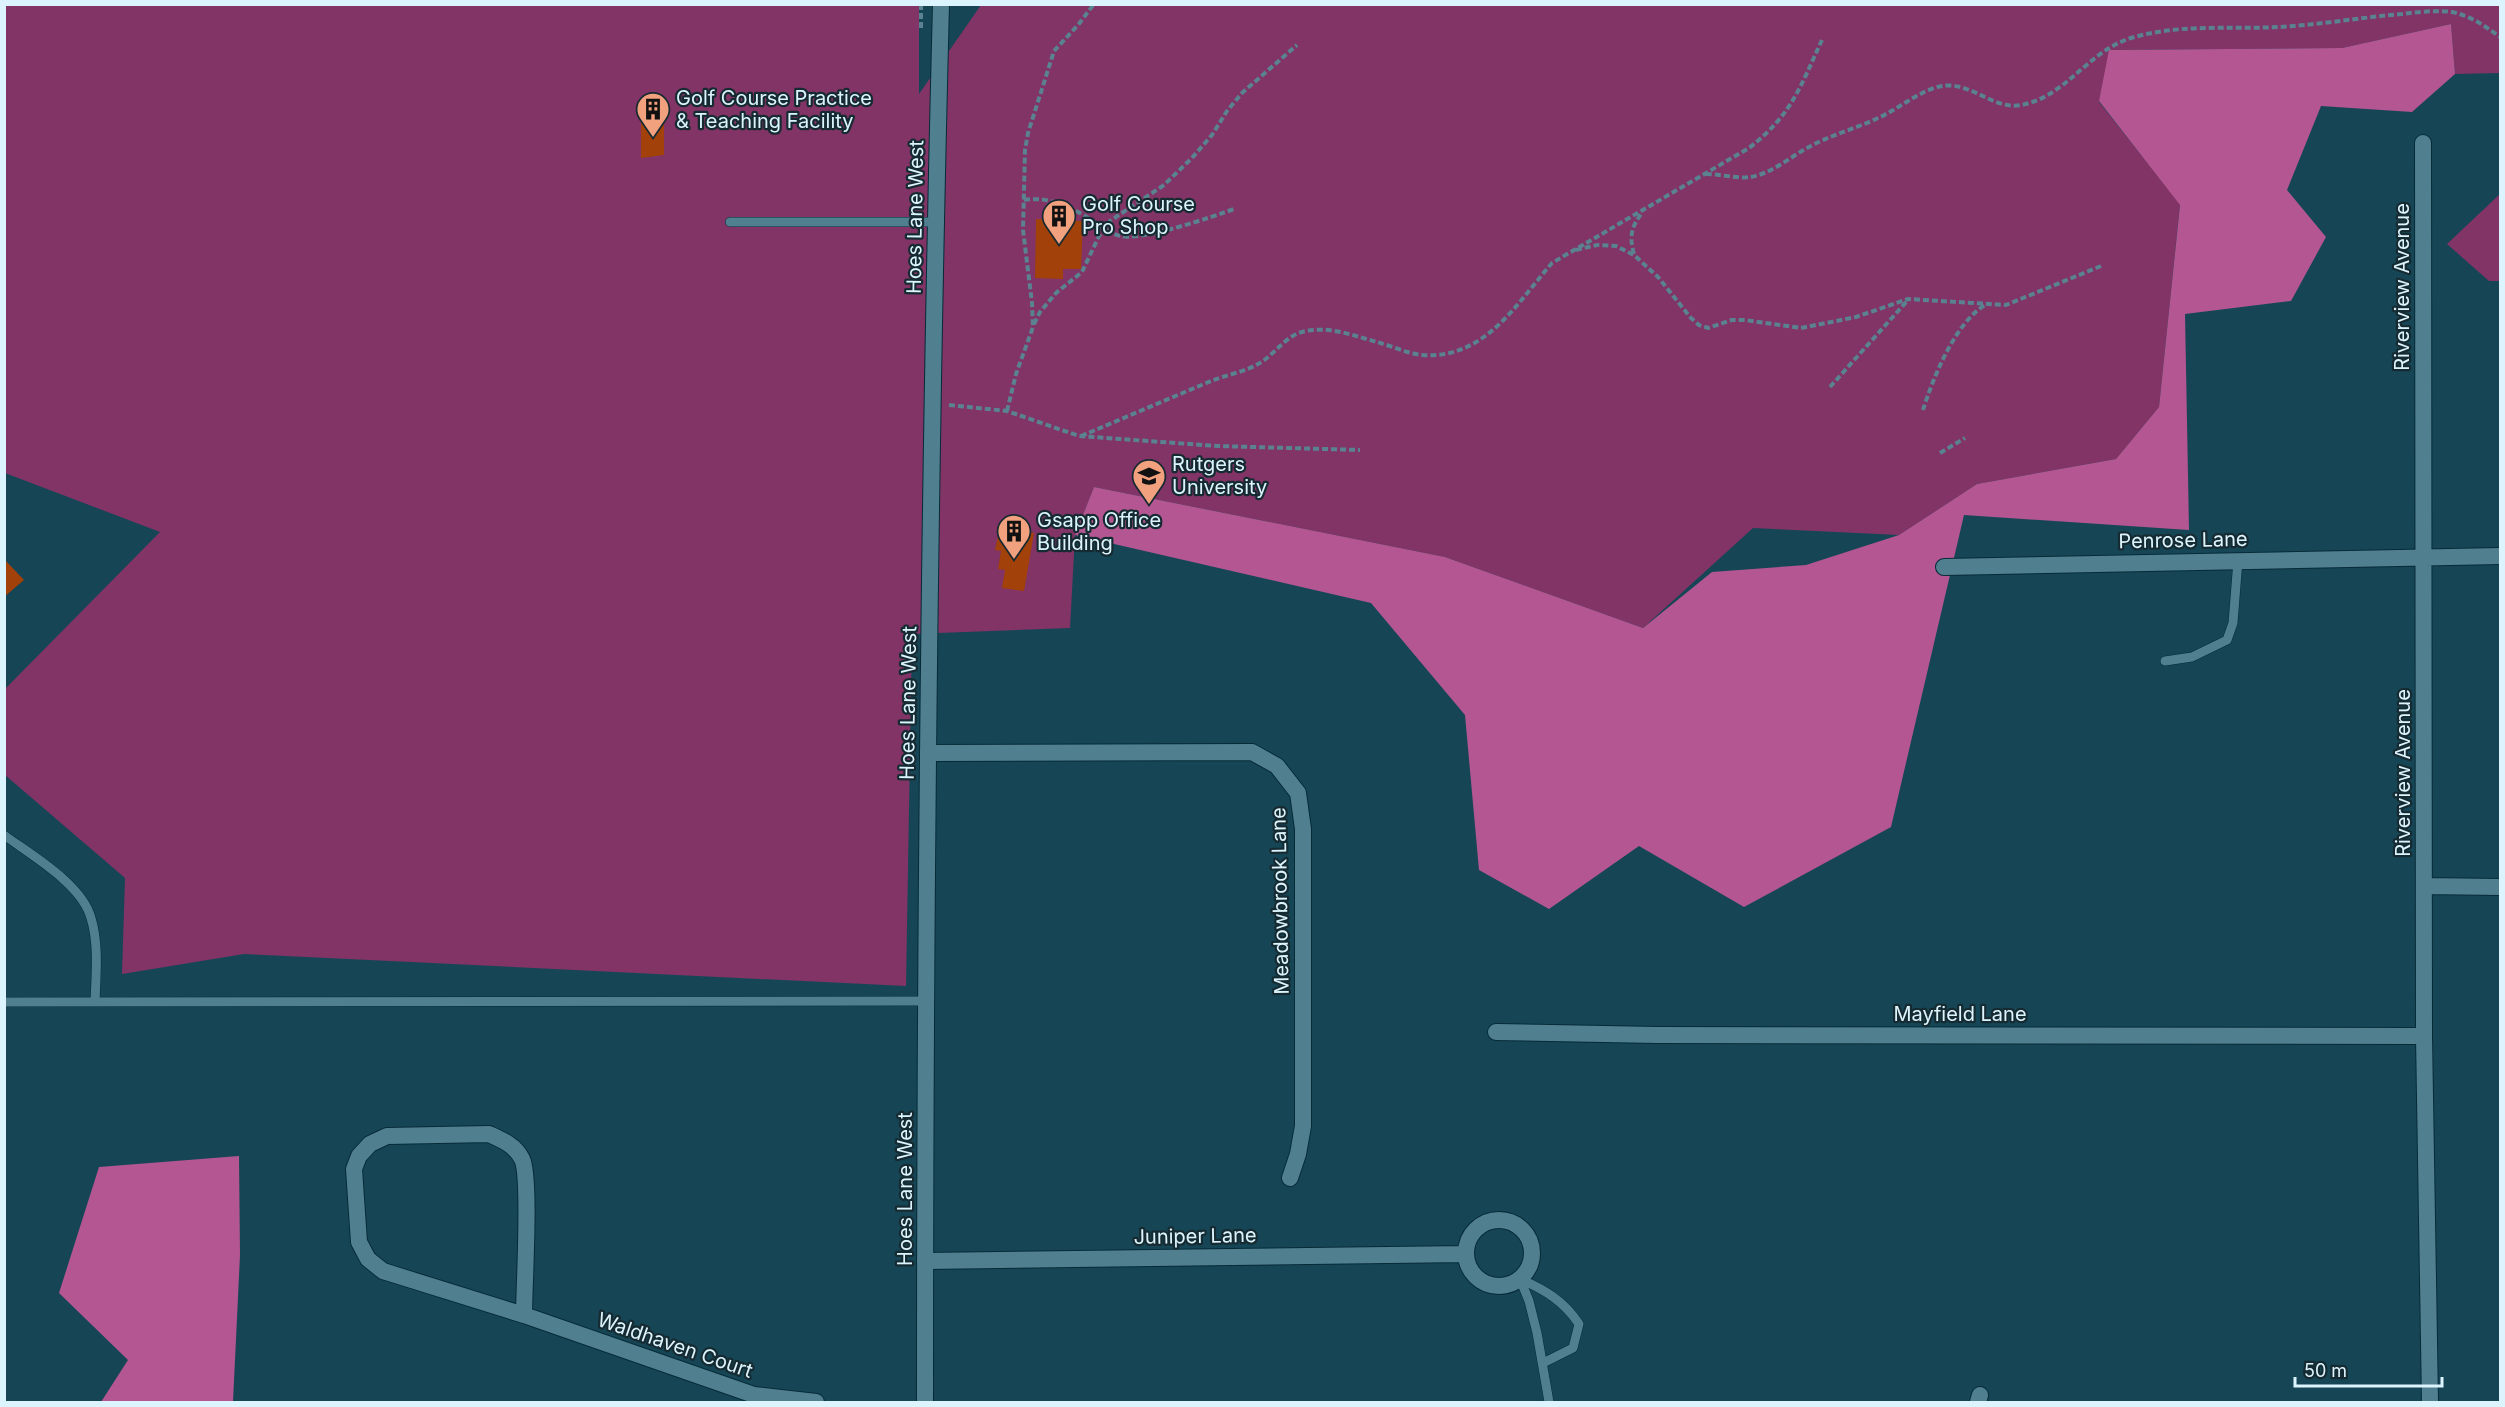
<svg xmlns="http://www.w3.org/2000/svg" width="2505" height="1407" viewBox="0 0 2505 1407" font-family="Inter,sans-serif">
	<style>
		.green { fill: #813465 }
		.forest { fill: #b45691 }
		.building { fill: #a24109 }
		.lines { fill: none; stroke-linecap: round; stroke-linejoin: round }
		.service-casing { stroke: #062b37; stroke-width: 10 }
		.minor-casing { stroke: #062b37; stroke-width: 18 }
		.tertiary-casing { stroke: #062b37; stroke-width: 18 }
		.path { stroke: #5a8290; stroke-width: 4; stroke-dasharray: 6 3; stroke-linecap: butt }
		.service { stroke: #507f90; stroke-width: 9 }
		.minor { stroke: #507f90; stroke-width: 16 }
		.tertiary { stroke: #507f90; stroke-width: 16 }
		.labels { text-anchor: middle; stroke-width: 4.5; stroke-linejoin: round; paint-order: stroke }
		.poi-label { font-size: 20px; fill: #dcf4fe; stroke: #162a31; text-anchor: start }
		.street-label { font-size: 20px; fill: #dcf4fe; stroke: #162a31 }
	</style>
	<rect width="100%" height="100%" fill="#164656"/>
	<path class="green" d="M2500,4v69l-45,1 -4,-50 -109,24 -232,2 -11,52 81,102 -21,203 -43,52 -139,25 -78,51 -146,-7 -110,100 -198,-71 -351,-70 -19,48 -5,93 -158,6 -6,352 -662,-32 -122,20 3,-96 -120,-103v-86l155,-157 -155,-59 -1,-468h915v89l62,-89z
		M2500,194v87h-11l-42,-37z"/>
	<path class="forest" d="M2451,24l4,50 -43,38 -91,-6 -34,84 39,47 -35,64 -106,13 4,216 -225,-15 -73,312 -147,80 -105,-61 -90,63 -70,-39 -14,-155 -94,-112 -296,-68 19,-48 351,70 198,71 69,-56 94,-7 93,-30 78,-51 139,-25 43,-52 21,-202 -81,-104 10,-51 233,-2z
		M239,1156l1,99 -7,147h-132l27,-42 -69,-67 40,-126z"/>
	<path class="building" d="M641,121h23v34l-23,3z
		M1036,219l47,2 -2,48h-18v10l-28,-1z
		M1018,530l16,3 -10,58 -22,-3 3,-18 -7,-1 3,-18 -6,-1 3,-14 18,3z
		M4,559l20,21 -20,17z"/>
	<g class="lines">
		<defs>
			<path id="service" d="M730,222h205
				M2165,661l27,-4 35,-17 6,-17 5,-63
				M4,835c27,20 78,49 87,83 8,26 5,56 4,84
				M4,1002l922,-1
				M1520,1279c25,11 44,22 59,45l-6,24 -30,15
				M1520,1279l9,22 8,32 12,69"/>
			<path id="minor" d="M2423,143l1,893 6,366
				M1944,567l556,-11
				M928,753l324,-1 25,14 21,27 5,36v297l-5,28 -8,24
				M2425,886l75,1
				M1496,1032l161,3 767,1
				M489,1134c13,6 26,11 33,25 9,18 2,128 2,156l-141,-44 -15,-12 -9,-17 -5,-73 5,-13 11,-12 17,-8z
				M1466 1253a33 33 0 1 1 66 0a33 33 0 1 1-66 0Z
				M925,1261l541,-7
				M524,1315l230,80 62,7
				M1978,1402l2,-7"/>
			<path id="tertiary" d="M925,1402c0,-466 4,-932 16,-1398"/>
		</defs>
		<use href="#service" class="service-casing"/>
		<use href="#minor" class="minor-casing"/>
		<use href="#tertiary" class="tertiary-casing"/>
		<path class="path" d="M921,28v-24
			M1706,174c13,0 33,5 45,3 21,-4 38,-19 56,-29 23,-13 48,-19 71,-30 20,-9 36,-23 56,-30 34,-12 57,23 87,17 45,-8 67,-54 110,-67 54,-16 108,-7 163,-12 36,-3 72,-9 108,-12 16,-2 34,-4 50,-2 19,4 33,14 48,25
			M1024,200c25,-4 48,7 69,21 8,6 18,13 28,15 21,5 91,-19 113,-27
			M1576,250l21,-5 19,1 18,9 24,22 33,41 8,7 9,3 24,-8h13l56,8 55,-11 52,-18 98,6 95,-39
			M1634,254c-5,-17 -3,-28 9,-42
			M1034,324l6,-12 16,-19 26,-21 17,-36 11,-15 54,-36 28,-27 20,-23 15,-24 15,-18 55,-48
			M1830,387l78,-87
			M949,405l58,6 72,25 138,10 143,4
			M1923,410c10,-32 32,-87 62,-105
			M1007,411l9,-37 17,-47 -1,-24 -9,-73 2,-80 3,-17 26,-82 24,-26 16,-21
			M1081,436c43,-18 87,-37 130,-55 15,-6 33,-9 47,-17 17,-9 28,-30 48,-33 24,-5 49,5 71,11 14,4 30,11 44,13 64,5 95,-51 131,-92l197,-115c43,-33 51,-61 73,-108
			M1940,453l25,-15"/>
		<use href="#service" class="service"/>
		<use href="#minor" class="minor"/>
		<use href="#tertiary" class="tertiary"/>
	</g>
	<defs>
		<symbol id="building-pin" viewBox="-11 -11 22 30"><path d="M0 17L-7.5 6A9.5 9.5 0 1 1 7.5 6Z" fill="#f2a17e" stroke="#162a31"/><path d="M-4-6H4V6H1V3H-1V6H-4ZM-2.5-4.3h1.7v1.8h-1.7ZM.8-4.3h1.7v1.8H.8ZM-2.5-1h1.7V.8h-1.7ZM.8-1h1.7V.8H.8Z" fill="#111"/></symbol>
		<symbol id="university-pin" viewBox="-11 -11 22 30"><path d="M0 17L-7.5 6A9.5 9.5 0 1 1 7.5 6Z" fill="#f2a17e" stroke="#162a31"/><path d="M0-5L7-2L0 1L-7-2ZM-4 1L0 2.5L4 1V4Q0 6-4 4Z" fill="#111"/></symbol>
	</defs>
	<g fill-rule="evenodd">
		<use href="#building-pin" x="634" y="90" width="38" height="52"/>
		<use href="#building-pin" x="1040" y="197" width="38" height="52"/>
		<use href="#university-pin" x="1130" y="457" width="38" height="52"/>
		<use href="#building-pin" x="995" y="512" width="38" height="52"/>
	</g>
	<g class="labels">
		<g class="poi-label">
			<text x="676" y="105">Golf Course Practice<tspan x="676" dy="23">&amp; Teaching Facility</tspan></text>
			<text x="1082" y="211">Golf Course<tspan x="1082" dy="23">Pro Shop</tspan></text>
			<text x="1172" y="471">Rutgers<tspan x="1172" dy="23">University</tspan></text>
			<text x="1037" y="527">Gsapp Office<tspan x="1037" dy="23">Building</tspan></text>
		</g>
		<g class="street-label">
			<text transform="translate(915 217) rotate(-89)" y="7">Hoes Lane West</text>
			<text transform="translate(2402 287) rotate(-90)" y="7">Riverview Avenue</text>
			<text transform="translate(2183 540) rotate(-1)" y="7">Penrose Lane</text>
			<text transform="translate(908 703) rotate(-89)" y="7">Hoes Lane West</text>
			<text transform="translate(2403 773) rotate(-90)" y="7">Riverview Avenue</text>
			<text transform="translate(1280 901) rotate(-91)" y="7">Meadowbrook Lane</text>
			<text x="1960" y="1021">Mayfield Lane</text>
			<text transform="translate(905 1189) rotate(-90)" y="7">Hoes Lane West</text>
			<text transform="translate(1195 1236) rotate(-1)" y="7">Juniper Lane</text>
			<text transform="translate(675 1345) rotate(19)" y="7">Waldhaven Court</text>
		</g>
	</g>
	<rect width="2505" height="1407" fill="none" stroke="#dcf4fe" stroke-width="12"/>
	<path d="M2295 1377v9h147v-9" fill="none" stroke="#dcf4fe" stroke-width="3"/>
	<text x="2304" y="1377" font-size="18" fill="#dcf4fe" stroke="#162a31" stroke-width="4.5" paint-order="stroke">50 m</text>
</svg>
